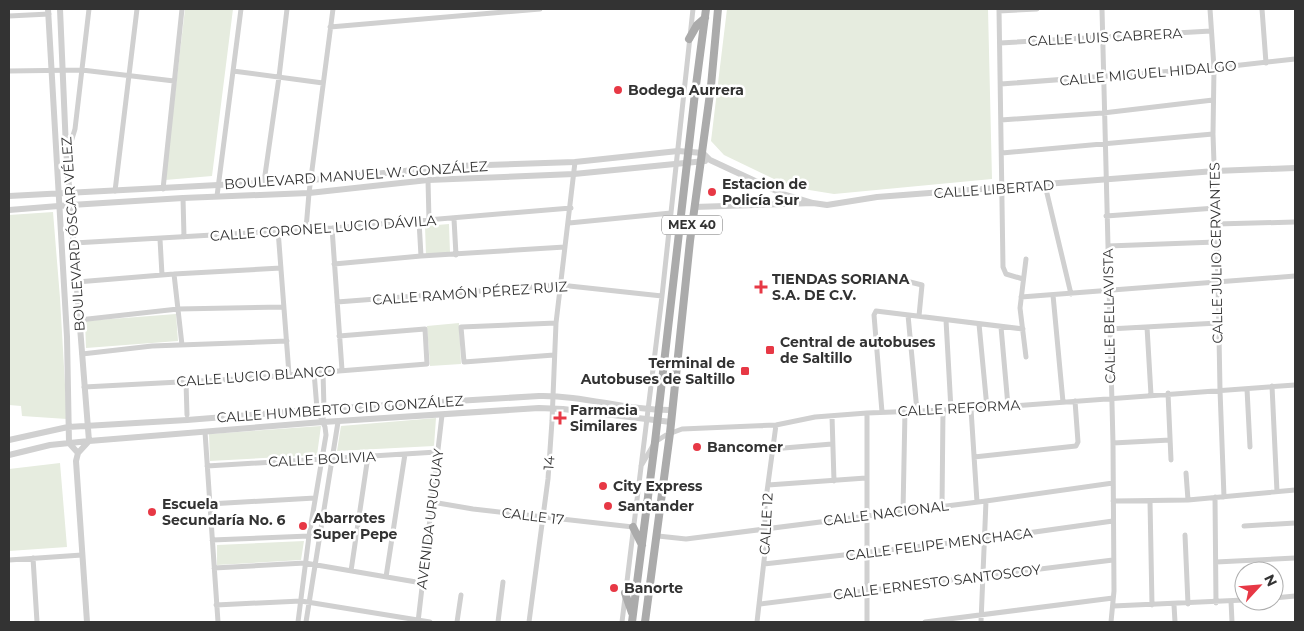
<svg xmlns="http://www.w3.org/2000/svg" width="1304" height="631" viewBox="0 0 1304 631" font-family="Montserrat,sans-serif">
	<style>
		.green { fill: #e6ecdf }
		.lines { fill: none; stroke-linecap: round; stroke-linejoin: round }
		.minor { stroke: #d0d0d0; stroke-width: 5 }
		.tertiary { stroke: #d0d0d0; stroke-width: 6 }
		.primary { stroke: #ababab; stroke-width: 8 }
		.poi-dot { fill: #e73845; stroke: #fff; stroke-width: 2 }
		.labels { text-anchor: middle; stroke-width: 5; stroke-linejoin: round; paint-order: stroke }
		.shield { fill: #fff; stroke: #707070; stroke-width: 1 }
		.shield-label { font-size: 12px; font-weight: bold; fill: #333 }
		.street-label { font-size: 14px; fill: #333; stroke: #fff }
		.poi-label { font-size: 14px; font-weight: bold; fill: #333; stroke: #fff; text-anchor: start }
	</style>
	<rect width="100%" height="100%" fill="#fff"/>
	<path class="green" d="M185,9h48l-21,167 -47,4z
		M727,9h261l4,170 -158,15 -31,-5 -27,-9 -52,-25 -13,-14z
		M53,212l7,86 7,121 -45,-3 -1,-10 -12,-1v-190z
		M449,224l1,29 -24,2 -1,-29z
		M176,314l2,27 -92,7 -1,-27z
		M459,323l2,41 -31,2 -3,-40z
		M436,418l-2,28 -97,5 4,-25z
		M321,426l-4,29 -107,6 -1,-27z
		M60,463l7,84 -58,4v-82z
		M304,541l-3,19 -84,5v-20z"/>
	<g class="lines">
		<path class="minor" d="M999,9l4,258 3,7 17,5
			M1102,9l11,434 1,148 -3,31
			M1210,9l4,59 -1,66 5,148 2,108 4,107
			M1262,9l4,54
			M999,11l38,-2
			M9,16l40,-2
			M330,27l210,-18
			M1000,43l211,-12
			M9,71l73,-1 92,11
			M233,71l90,12
			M1001,84l213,-16 81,-9
			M1001,120l102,-7 110,-13
			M66,149l5,-7 4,-13 14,-120
			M1002,153l211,-19
			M428,180l1,40
			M264,182l15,-105 8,-68
			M1045,185l26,109
			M163,189l19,-180
			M115,191l22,-182
			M217,196l24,-187
			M183,198l1,39
			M1106,216l110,-8
			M454,219l2,36
			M419,221l2,35
			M569,223l102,-10
			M1216,224l79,-2
			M332,228l10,142
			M306,229l3,-36 24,-184
			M278,230l11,144
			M160,239l2,36
			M74,243l258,-15 239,-20
			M1108,246l108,-4
			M1026,259l-6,49 6,49
			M334,264l87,-8 144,-9
			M174,274l8,71
			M906,281l16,4 -3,31
			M77,282l97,-8 107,-6
			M1053,295l10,107
			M1021,297l274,-21
			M337,302l223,-17 102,11
			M908,315l9,96
			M79,320l99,-11 106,-2
			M946,320l5,90
			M979,324l8,84
			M1001,327l7,79
			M1147,327l4,68
			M1109,329l109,-6
			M82,354l70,-8 135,-5
			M554,355l-90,7 -3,-35 95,-4
			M186,382l1,33
			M1272,386l5,106
			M84,387l153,-8 190,-15 -2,-35 -86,7
			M1247,389l3,58
			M1168,393l3,67
			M971,409l6,93
			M882,412l-8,-97 2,-4 147,18
			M832,416l2,65
			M323,421l1,-12 -1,-37
			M205,432l13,190
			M1113,443l57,-3
			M772,449l60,-5
			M974,457l102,-11 2,-4 -3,-41
			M207,466l230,-14
			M641,466l14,-24 11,-7 16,-6 94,-4 39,-8 52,-4 104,-4 324,-24
			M1186,473l2,27
			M768,485l98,-7
			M1215,497l1,106
			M1113,501l75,-1 107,-10
			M1150,501l2,104
			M432,502l41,7 160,18
			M209,504l106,-6
			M942,507l1,-97
			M903,512l2,-101
			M1244,526l51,-3
			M1185,535l3,69
			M658,536l28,3 300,-38 127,-18
			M212,540l97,-4
			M33,558l4,64
			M9,560l73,-5
			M1216,562l79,-4
			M764,564l221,-25 128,-18
			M214,568l91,-5 117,20
			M351,571l17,-115
			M386,577l19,-123
			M1274,598l21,-2
			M1231,601l1,21
			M760,604l353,-44
			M216,605l85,-4 129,21
			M1174,605l1,17
			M1113,606l131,-6
			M298,622l11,-86 17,-101 -1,-8 -8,-18 -3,-37
			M306,622l32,-200
			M418,622l24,-207
			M457,622l4,-27
			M498,622l5,-40
			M529,622l19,-143 4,-58 4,-98 19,-161
			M622,622l40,-326 31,-287
			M757,622l8,-70v-46l11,-81
			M867,622v-209
			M925,622l188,-24
			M981,622l5,-121"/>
		<path class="tertiary" d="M48,9l19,328 2,106 9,10
			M60,9l6,140 23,292 -11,12 -2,8 11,161
			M9,196l302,-16 145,-14 119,-4 103,-11 25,2 7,7 73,34 30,9
			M694,207l119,-4 14,2 50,-8 338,-26 80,-3
			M9,210l62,-5 112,-7 126,-5 119,-13 146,-6 131,-13
			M9,440l59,-13 119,-7 137,-11 215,-13c45,-1 89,15 134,14
			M9,455l41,-10 39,-4 234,-19 216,-14 24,1 108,13"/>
		<path class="primary" d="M689,39l8,-14 8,-7
			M633,527l9,18
			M625,593l7,20
			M632,622l23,-180 40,-349 11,-84
			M645,622l25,-189 20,-192 21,-155 7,-77"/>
	</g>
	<g class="poi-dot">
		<circle cx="618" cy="90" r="5"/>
		<circle cx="712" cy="192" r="5"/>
		<path d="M758.5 279.5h5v5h5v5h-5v5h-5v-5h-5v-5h5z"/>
		<rect x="765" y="345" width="10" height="10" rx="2.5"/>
		<rect x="740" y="366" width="10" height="10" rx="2.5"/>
		<path d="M557.5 410.5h5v5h5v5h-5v5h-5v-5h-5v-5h5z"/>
		<circle cx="697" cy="447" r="5"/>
		<circle cx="603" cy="486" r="5"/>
		<circle cx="608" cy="506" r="5"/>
		<circle cx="152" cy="512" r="5"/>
		<circle cx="303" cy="526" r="5"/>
		<circle cx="614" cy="588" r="5"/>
	</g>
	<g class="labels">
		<rect class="shield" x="662" y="215.5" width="60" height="19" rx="4"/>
		<g class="shield-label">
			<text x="692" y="229">MEX 40</text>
		</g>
		<g class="street-label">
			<text transform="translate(1105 37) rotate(-3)" y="5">CALLE LUIS CABRERA</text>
			<text transform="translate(1148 73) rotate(-5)" y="5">CALLE MIGUEL HIDALGO</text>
			<text transform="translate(356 175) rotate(-4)" y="5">BOULEVARD MANUEL W. GONZÁLEZ</text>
			<text transform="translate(994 189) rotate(-4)" y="5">CALLE LIBERTAD</text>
			<text transform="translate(323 228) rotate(-4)" y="5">CALLE CORONEL LUCIO DÁVILA</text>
			<text transform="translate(73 234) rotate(-94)" y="5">BOULEVARD ÓSCAR VÉLEZ</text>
			<text transform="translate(1216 253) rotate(-91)" y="5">CALLE JULIO CERVANTES</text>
			<text transform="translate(470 293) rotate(-4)" y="5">CALLE RAMÓN PÉREZ RUIZ</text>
			<text transform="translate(1109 316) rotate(-91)" y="5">CALLE BELLAVISTA</text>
			<text transform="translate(256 376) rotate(-4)" y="5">CALLE LUCIO BLANCO</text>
			<text transform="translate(959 408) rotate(-3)" y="5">CALLE REFORMA</text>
			<text transform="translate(340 409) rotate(-4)" y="5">CALLE HUMBERTO CID GONZÁLEZ</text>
			<text transform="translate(322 459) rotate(-3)" y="5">CALLE BOLIVIA</text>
			<text transform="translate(549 463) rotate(-85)" y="5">14</text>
			<text transform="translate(886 513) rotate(-7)" y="5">CALLE NACIONAL</text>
			<text transform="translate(533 516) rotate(7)" y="5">CALLE 17</text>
			<text transform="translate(430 519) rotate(-83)" y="5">AVENIDA URUGUAY</text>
			<text transform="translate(766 524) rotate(-87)" y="5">CALLE 12</text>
			<text transform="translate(939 544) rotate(-7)" y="5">CALLE FELIPE MENCHACA</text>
			<text transform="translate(937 582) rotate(-7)" y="5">CALLE ERNESTO SANTOSCOY</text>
		</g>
		<g class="poi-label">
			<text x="628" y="95">Bodega Aurrera</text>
			<text x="722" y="189">Estacion de<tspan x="722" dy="16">Policía Sur</tspan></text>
			<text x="772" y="284">TIENDAS SORIANA<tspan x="772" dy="16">S.A. DE C.V.</tspan></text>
			<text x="780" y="347">Central de autobuses<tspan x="780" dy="16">de Saltillo</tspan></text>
			<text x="735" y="368" text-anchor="end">Terminal de<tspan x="735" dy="16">Autobuses de Saltillo</tspan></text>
			<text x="570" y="415">Farmacia<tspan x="570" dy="16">Similares</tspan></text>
			<text x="707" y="452">Bancomer</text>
			<text x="613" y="491">City Express</text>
			<text x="162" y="509">Escuela<tspan x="162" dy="16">Secundaría No. 6</tspan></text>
			<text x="618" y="511">Santander</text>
			<text x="313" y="523">Abarrotes<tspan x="313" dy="16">Super Pepe</tspan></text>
			<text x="624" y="593">Banorte</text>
		</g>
	</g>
	<rect width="1304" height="631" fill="none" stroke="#333333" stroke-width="20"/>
	<g transform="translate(1259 586) rotate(64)"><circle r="24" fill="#ffffff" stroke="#adadad"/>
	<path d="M0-4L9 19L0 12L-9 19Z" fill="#e73845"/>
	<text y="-8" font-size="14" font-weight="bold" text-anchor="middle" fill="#333333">N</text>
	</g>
</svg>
